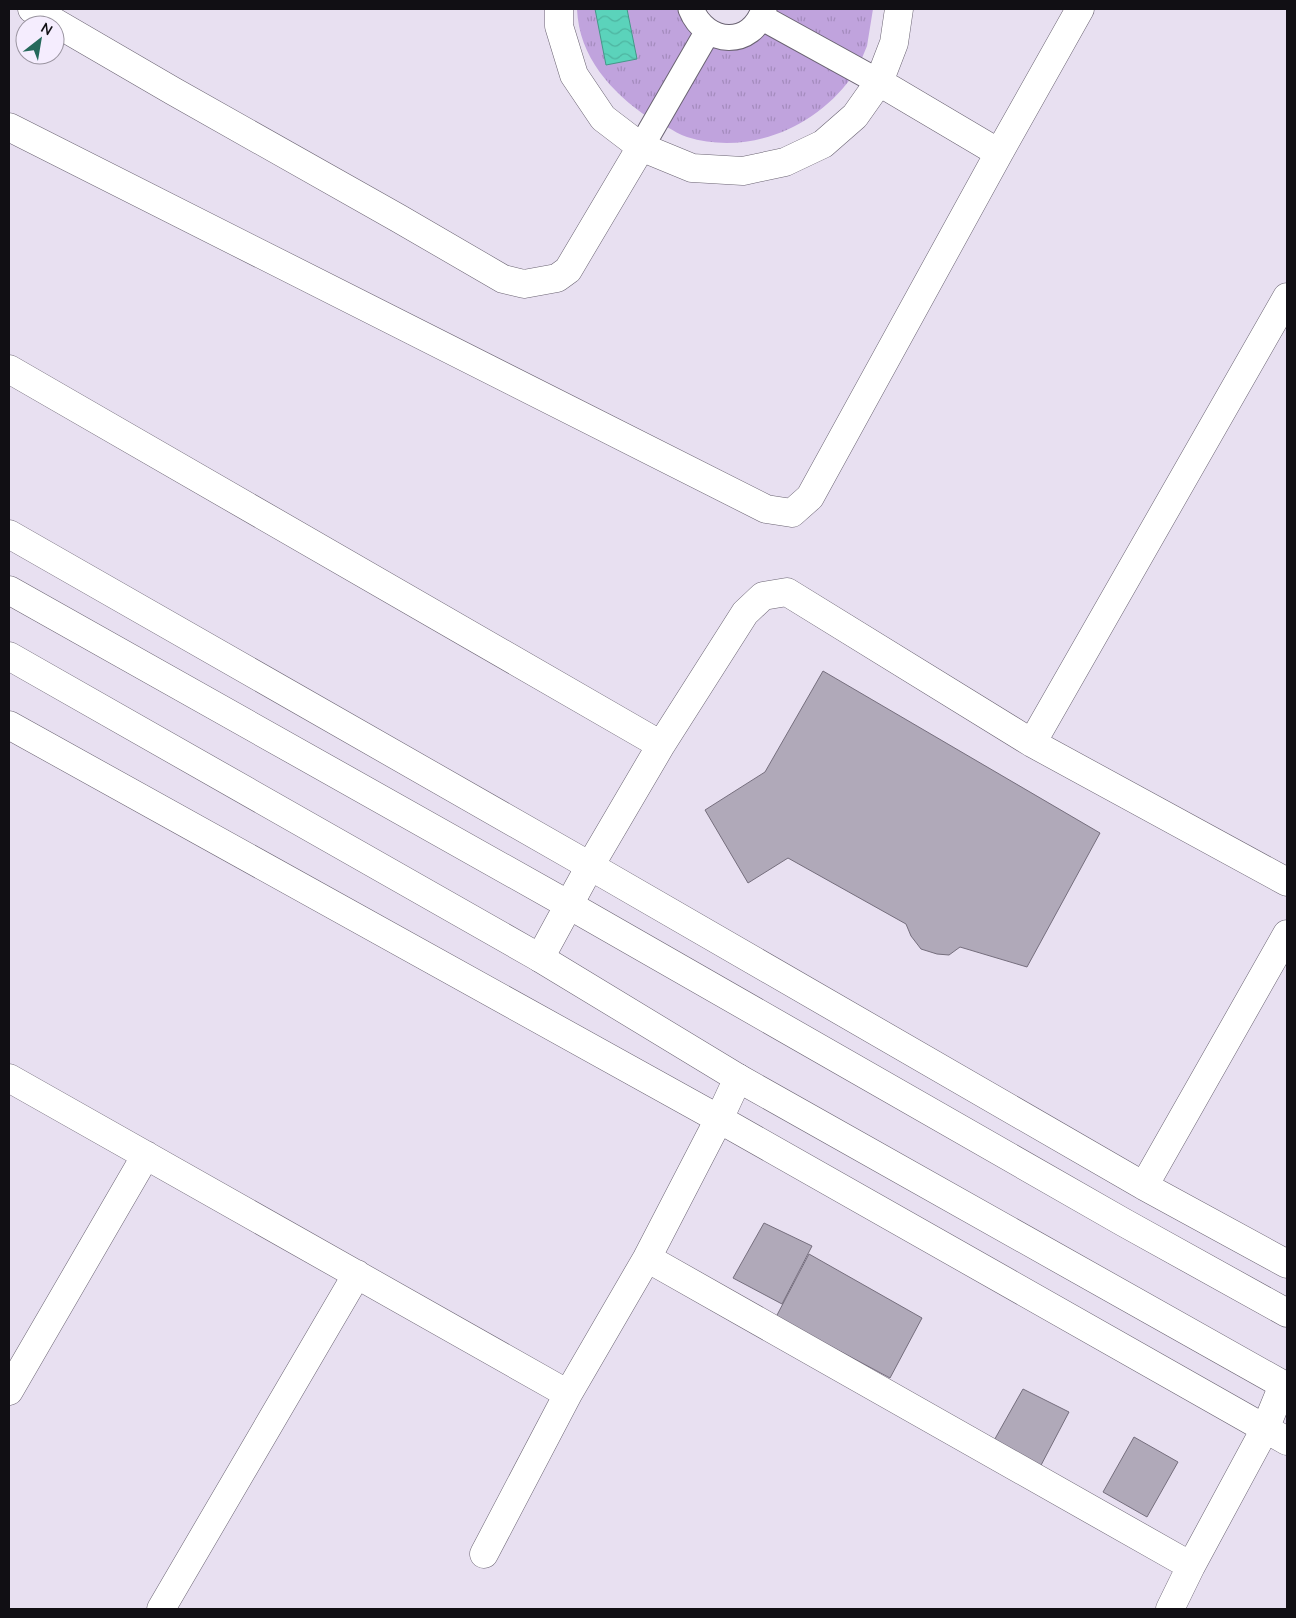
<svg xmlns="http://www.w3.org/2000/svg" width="1296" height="1618" viewBox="0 0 1296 1618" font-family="'Nunito Sans',sans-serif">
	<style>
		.grass { fill: url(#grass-tufts) }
		.water { fill: url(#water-waves); stroke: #459889 }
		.building { fill: #b0a9b9; stroke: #756e7d }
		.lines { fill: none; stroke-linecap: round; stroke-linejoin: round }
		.pedestrian-casing { stroke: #6a6372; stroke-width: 27 }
		.minor-casing { stroke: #6a6372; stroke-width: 29 }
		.tertiary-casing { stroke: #6a6372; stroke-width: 29 }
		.pedestrian { stroke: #fff; stroke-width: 25 }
		.minor { stroke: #fff; stroke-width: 28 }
		.tertiary { stroke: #fff; stroke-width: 28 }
	</style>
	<defs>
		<pattern id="grass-tufts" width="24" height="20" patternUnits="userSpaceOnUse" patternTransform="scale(1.25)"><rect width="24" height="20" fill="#c0a3dd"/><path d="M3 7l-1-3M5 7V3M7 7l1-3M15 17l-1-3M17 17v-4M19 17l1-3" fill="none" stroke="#a48bbd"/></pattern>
		<pattern id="water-waves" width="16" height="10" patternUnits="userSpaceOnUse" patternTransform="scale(1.25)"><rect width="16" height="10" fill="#5bd3bb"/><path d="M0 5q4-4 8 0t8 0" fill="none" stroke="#4eb4a0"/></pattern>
	</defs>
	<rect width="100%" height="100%" fill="#e8e0f1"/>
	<path class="grass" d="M577,9h109l11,22 -48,87c-38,-26 -70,-61 -72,-109z
		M772,9h101l-6,37 -5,12 -90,-48z
		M761,28l90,50c-36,50 -103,78 -164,59 -7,-2 -14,-7 -20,-10l49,-86z"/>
	<path class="water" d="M595,9h32l10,50 -31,6z"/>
	<path class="building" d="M823,671l277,162 -73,134 -67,-20 -11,8 -12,-1 -16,-5 -10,-13 -5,-12 -118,-66 -40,25 -43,-73 60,-38z
		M764,1223l48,23 -30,58 -49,-26z
		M809,1254l113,64 -32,60 -114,-61z
		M1023,1389l46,23 -30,57 -47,-25z
		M1134,1437l44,25 -31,55 -44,-25z"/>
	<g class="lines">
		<defs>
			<path id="pedestrian" d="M691,9c15,37 61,39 73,0
				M761,17l118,65
				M641,147l67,-116"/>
			<path id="minor" d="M32,9l141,82 225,127 105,61 21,5 33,-6 11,-8 73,-123
				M559,9v17l15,49 29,43 38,29 51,21 51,3 42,-9 38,-18 32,-28 24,-34 15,-39 5,-34
				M879,82l120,71
				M9,127l757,382 26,4 18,-16 189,-344 81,-144
				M9,369l652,376
				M9,534l581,332 554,320 143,78
				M9,725l710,394 568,322
				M1032,743l255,-446
				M540,958l50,-92 71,-121 84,-132 18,-17 24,-4 245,151 255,139
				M9,1078l559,316
				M1144,1186l143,-252
				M647,1258l544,308
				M9,1391l137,-236
				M484,1554l84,-160 79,-136 72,-139 19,-41
				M161,1609l196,-335
				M1170,1609l21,-43 74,-137 18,-44"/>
			<path id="tertiary" d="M9,590l560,315 554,317 164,91
				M9,656l531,302 198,120 549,309"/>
		</defs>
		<use href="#pedestrian" class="pedestrian-casing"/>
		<use href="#minor" class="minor-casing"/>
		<use href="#tertiary" class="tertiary-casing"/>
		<use href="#pedestrian" class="pedestrian"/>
		<use href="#minor" class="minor"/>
		<use href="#tertiary" class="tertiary"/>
	</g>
	<rect width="1296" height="1618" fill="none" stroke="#110f14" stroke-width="20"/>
	<g transform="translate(40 40) rotate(31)"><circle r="24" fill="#f5edfe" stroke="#9a94a0"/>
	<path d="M0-4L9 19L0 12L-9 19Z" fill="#25695b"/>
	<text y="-8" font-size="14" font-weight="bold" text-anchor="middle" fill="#110f14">N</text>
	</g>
</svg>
